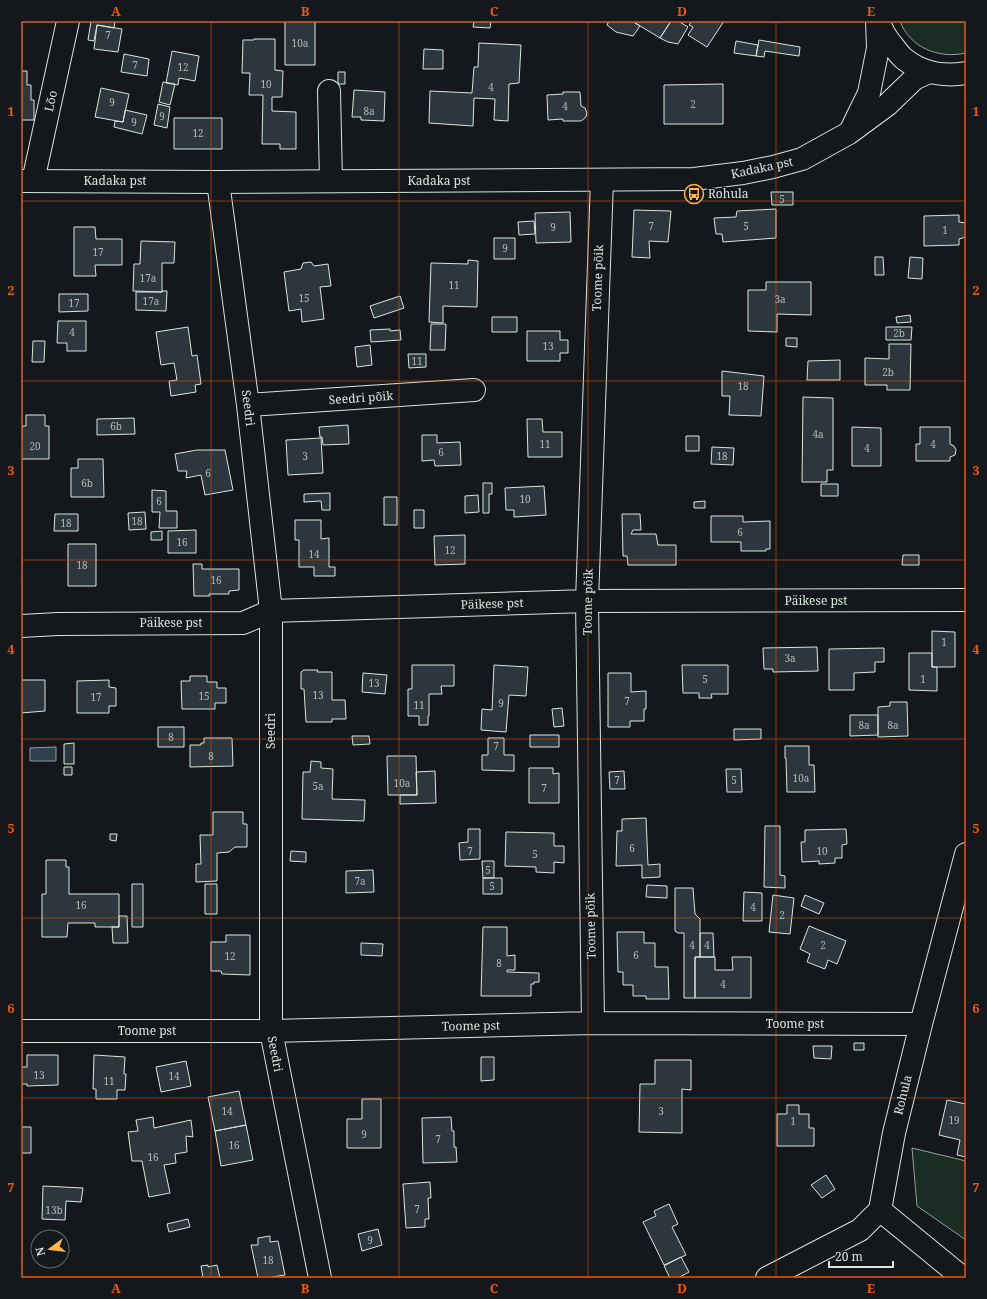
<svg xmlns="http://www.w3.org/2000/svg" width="987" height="1299" viewBox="0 0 987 1299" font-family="'Noto Serif',serif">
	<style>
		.green { fill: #1a2d24; stroke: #939e99 }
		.water { fill: #2f3f4d; stroke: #939e99 }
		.building { fill: #2c363c; stroke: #d8e6dc }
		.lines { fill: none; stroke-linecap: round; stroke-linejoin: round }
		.minor-casing { stroke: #d8e6dc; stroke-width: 24 }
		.major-casing { stroke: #d8e6dc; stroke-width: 24 }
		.minor { stroke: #14181c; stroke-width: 22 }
		.major { stroke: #14181c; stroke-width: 22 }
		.grid { fill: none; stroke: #e8590c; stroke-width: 1; stroke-opacity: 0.55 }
		.labels { text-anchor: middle; stroke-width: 3; stroke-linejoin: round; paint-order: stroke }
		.number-label { font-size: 10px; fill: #adbab4 }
		.street-label { font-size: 12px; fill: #d8e6dc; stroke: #14181c }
		.poi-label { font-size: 12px; fill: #d8e6dc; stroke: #14181c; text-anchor: start }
		.neatline { fill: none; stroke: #e8590c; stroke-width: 1.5 }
		.grid-label { font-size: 13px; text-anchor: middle; font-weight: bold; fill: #e8590c }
	</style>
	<rect width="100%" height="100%" fill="#14181c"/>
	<path class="green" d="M900,21h66v32c-27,6 -56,-5 -66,-32z
		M912,1148l54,13v79l-49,-34z"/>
	<path class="water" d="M56,747v14h-26v-13z"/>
	<path class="building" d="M91,21h24l-1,7 -17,-3 -3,16 -6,-1z
		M285,21h30v44h-30z
		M474,21h17l-1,7 -17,-1z
		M609,21h23l8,5 -7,10 -17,-4 -9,-7z
		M632,21h39l-11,17z
		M671,21h7l10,6 -10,17 -10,-2 -8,-4z
		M692,21h32l-17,26 -19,-12 5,-8 -4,-2z
		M97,25l25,4 -4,23 -24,-3z
		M254,39h21v31l8,1 -1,26h-10v14l24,1v37h-16v-5h-18l1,-49h-14l1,-22h-8l1,-33h11z
		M759,40l41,7 -1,9 -34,-5 -1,6 -8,-1z
		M736,41l22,4 -2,11 -22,-3z
		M479,43l42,2 -2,38 -10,1 -1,37 -14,-1 1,-21 -21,-1 -1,28 -44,-3 1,-32 42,2 2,-26h4z
		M424,49l19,1v19h-20z
		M172,51l27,5 -4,25 -16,-3 -1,7 -12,-2z
		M124,54l25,5 -2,17 -26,-4z
		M21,71h6v14h4v15h3v20h-13z
		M338,72h7v12h-7z
		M163,82l12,2 -5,21 -11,-3z
		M723,84v40h-59v-39z
		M101,88l28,6 -6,28 -28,-5z
		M354,90l31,2 -1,29 -23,-1v-3h-9z
		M563,92h17l1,14 4,2 2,5 -1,4 -5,4h-18v-2l-15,1 -1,-25 16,-1z
		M158,104l12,3 -3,21 -13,-3z
		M125,110l22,5 -5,19 -28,-7 1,-6 8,1z
		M174,118h48v31h-48z
		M771,192h22v13h-21z
		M776,209v29l-53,4 -1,-8h-6l-2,-16 22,-1 1,-6z
		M634,210l37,1 -3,31 -19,-1 1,17 -18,-1z
		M570,212l1,30 -35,1 -1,-30z
		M959,215v7l7,1v14l-7,2v6l-35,1v-30z
		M534,221l1,13 -16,1 -1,-13z
		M74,227h21l1,12h26v26h-27l1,11h-22z
		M494,238h21v21h-21z
		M141,241l34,1 -1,21h-12v29l-29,-1 1,-27h6z
		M875,257h8l1,18h-9z
		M910,257l13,1 -1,21 -14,-1z
		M468,260l10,1 -1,46 -34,-1v17l-14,-1 2,-59 37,1z
		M311,262l3,4 14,-2 3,22 -11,1 4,32 -22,3 -1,-13 -12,2 -5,-39 17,-3 2,-6z
		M766,282h45v33l-34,-1v18l-29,-1v-41h18z
		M162,291h5l-1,20 -30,-1v-18h26z
		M59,294h29v17l-29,1z
		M400,296l4,12 -30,10 -4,-12z
		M910,315l1,7 -14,1 -1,-6z
		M492,317h25v15h-25z
		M58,321h28v30h-19v-8h-10z
		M431,324h15l-1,26h-15z
		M188,327l4,29 5,-1 4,29 -6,1 1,7 -25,4 -2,-15 8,-1 -3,-17 -13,2 -5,-33z
		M886,327h26l-1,13h-25z
		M390,329v2l10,-1 1,10 -30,2 -1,-12z
		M527,331h33v9h8v13h-8v8h-33z
		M786,338h11v9l-11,-1z
		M33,341h12l-1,21h-12z
		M889,344h22l-1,46h-23v-5h-22v-27l24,1z
		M370,345l2,20 -15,2 -2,-20z
		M408,354h18v13l-17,1z
		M840,360v20h-33l1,-19z
		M722,371l42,5 -3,40 -32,-1 1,-19h-8z
		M803,397l30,1v72h-6v12h-25z
		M26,415h19v11h4v33h-28l1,-33h4z
		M134,418l1,16 -38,1v-16z
		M527,419h15l1,13h19v25h-34z
		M348,425l1,19 -26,1 -1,-8h-2l-1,-10z
		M852,427l29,1v38h-29z
		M920,427h30v17l4,2 2,4 -1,5 -5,2v4h-34v-17h4z
		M422,435h15v8l23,-1 1,23 -26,1 -1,-6 -12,1z
		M686,436h13v15h-13z
		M321,438l2,35 -35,2 -2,-35z
		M712,447l22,1 -1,17 -22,-1z
		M197,450h28l8,40 -28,5 -4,-20 -15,3 1,-7h-9l-3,-17z
		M78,459h25l1,38h-33v-29h7z
		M483,483h9v11h-3v19h-6z
		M821,484h17v12h-17z
		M544,486l2,29 -32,2v-7h-8l-1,-22z
		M152,490l14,1v20h11v17h-18l1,-16h-8z
		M330,493v17h-8l-1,-9 -17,1v-8z
		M478,495l1,17 -14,1v-17z
		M384,497h13v28h-13z
		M705,501v7h-11v-6z
		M414,510h10v18h-10z
		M145,512l1,17 -17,1 -1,-17z
		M55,514h23v17h-24z
		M622,514h18l1,16h-8l-2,4h25l2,11h18v20h-48l-1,-9h-4z
		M711,516h32v6l27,-1v28h-4v2h-25v-9h-30z
		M295,520h26v19l8,-1v29h6v9h-21v-9h-15v-27h-4z
		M196,530v23h-28v-22z
		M162,531v9h-11v-8z
		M465,535v29l-30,1 -1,-29z
		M68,544h28v42h-28z
		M903,555h16v10h-17z
		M193,564h9v5h37v21l-10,1v3h-20l1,2h-16z
		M932,631l23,1v35h-23z
		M817,647l1,24 -45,1v-3h-9l-1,-21z
		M884,648v14h-9v10l-21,1v17h-25v-41z
		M909,653h23v14h5v24l-28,-1z
		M412,665h42v21h-13l1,8h-13v22h-1v9h-9v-9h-11v-27h4z
		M494,665l34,2 -2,29 -17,-1 -3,37 -25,-2 1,-21 10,1z
		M682,665h46v29h-17l1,4h-13v-5h-16z
		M304,670h14l-1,2h15v28h13l1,19h-14v3h-26l-2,-33h-3v-17z
		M363,673l24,2 -2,19 -23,-2z
		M608,673h23v19l15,-1v18h-2v12h-14v6h-22z
		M190,676h17v6h10v6h9v15h-11v6h-33l-1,-28h9z
		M21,680h24v31l-24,2z
		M109,680v7l7,1v18h-7v7h-32v-32z
		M890,702h17l1,34 -30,1v-30l12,-1z
		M562,708l2,18 -10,1 -2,-18z
		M850,715h28v20l-28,1z
		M158,727h26v20h-26z
		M734,729h27v10l-27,1z
		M530,735h29v12h-29z
		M352,736h17l1,8 -17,1z
		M204,738h28l1,28 -43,1v-22h11v-2h3z
		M488,738h16v17h10v16l-32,-1v-15h6z
		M74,743v21h-10v-20z
		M785,746h24v19h5l1,27h-28l-1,-34h-1z
		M387,756h29l1,39h-29z
		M311,761l10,1v6l12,1 -1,30 33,1 -1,21 -62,-2 1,-47h7z
		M64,767h8v8h-8z
		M529,768h24v6l6,-1v30h-30z
		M726,769h15l1,23h-15z
		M435,771l1,32 -36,1v-9h17l-1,-23z
		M624,771l1,18h-15l-1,-17z
		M213,812h30v12h4v23h-12l-6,5 -12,1v28l-21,1v-18h5l-1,-29h13z
		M646,818l2,47 12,-1v13l-18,1v-13l-26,1 1,-35h5v-12z
		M765,826h15v49l5,1v12l-21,-1z
		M468,829h12v30l-20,1 -1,-17 9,-1z
		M846,829l1,15 -5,1v13h-7v5l-16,1v-3l-17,1 -1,-20h4v-12z
		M506,832l48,1v13h10v17l-10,-1v11l-18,-1v-5l-31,-1z
		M110,834h7l-1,7 -6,-1z
		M291,851l15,1v10l-16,-1z
		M46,860h20v7h3v27h50v33h-24v-4h-27l-1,14h-25v-43h4z
		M482,861h12v17h-11z
		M373,870l1,22 -28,1v-22z
		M483,878h19v16h-19z
		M132,884h11v43h-11z
		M205,884h12v30h-12z
		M647,885l20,1v12l-21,-1z
		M675,888h18l2,26 5,5v38h-5v41h-11v-65h-6l-3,-2z
		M744,892l18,1v28h-19z
		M773,895l21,3 -4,36 -21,-2z
		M805,895l19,8 -5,11 -18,-8z
		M119,916h8l1,27h-15l-1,-16h7z
		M809,926l37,15 -9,23 -9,-4 -3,9 -18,-7 3,-8 -10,-5z
		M483,927h24v29l8,-1v15h-8v2l32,1v9h-5v2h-3v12h-50z
		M617,932h27v11h11v24h13l1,32h-23v-3h-13v-11h-10v-13h-5z
		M700,933h13l1,24h-14z
		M226,935h24v40l-28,-1 -1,-3h-10v-29h15z
		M361,943l22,1 -1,12 -21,-1z
		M695,957h20v13h18l-1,-13h19v41h-56z
		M854,1043h10v7h-10z
		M813,1046h19l-1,13 -17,-1z
		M27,1055h31v30l-31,1v-2h-6v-17h6z
		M94,1055l31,2 -1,17h2l-1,16h-8v9h-21v-10h-3z
		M481,1057h13v23l-13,1z
		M655,1060h36v30l-9,-1v44l-43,-1 1,-48h15z
		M186,1061l5,25 -30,6 -5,-25z
		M239,1091l7,34 -31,6 -7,-34z
		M362,1099h19v49h-34v-29h15z
		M947,1100l19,4v53l-9,-2 3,-15 -21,-5z
		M787,1105h12v9h10v14h5v18h-37v-32h10z
		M153,1117l1,11 37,-8 2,17 -7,-1 1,16 -12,2 1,9 -12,2 6,28 -21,4 -7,-36h-10l-4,-29 10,-1 -2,-11z
		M451,1117l1,14h2v16h2l1,15 -34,1 -1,-45z
		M246,1125l7,35 -32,6 -6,-35z
		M21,1127h10v26h-10z
		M826,1175l9,14 -13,9 -11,-13z
		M430,1182l1,16h-3l1,21h-4v8l-19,1 -3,-44z
		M43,1186l40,2 -2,14 -15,-1 -1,19 -23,-1z
		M669,1204l9,20 -6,3 14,28 -22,10 -21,-43 13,-6 -2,-5z
		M188,1219l2,8 -21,5 -2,-8z
		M378,1229l4,16 -20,6 -4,-17z
		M270,1236v6l8,-1 7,34 -19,3h-8l-7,-33h7v-7z
		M681,1257l8,15 -11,6h-8l-6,-12z
		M208,1265v2l9,-2 3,13h-17l-2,-12z"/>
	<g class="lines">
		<defs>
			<path id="minor" d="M329,91l2,90
				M33,181l35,-160
				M218,182l30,223 23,206v420l49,247
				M248,405l226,-15
				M21,626l37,-2 185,-1 28,-12 316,-10 379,-1
				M593,1023l-6,-422 15,-421
				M21,1031h250l322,-8 328,1
				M880,1210l83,68
				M767,1278l93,-48 20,-20 14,-77 27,-109 45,-170"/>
			<path id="major" d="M879,22c3,9 8,17 14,24 3,4 7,9 10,12 18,15 41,19 63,15
				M851,130l18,-37 9,-45 -1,-27
				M21,181l197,1 476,-3 49,-6 30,-6 29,-8 47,-26 38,-28 27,-26 15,-7"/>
		</defs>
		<use href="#minor" class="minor-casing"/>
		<use href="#major" class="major-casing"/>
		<use href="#minor" class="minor"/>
		<use href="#major" class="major"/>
	</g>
	<path class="grid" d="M211,21v1257M399,21v1257M588,21v1257M776,21v1257M21,201h945M21,381h945M21,560h945M21,739h945M21,918h945M21,1098h945"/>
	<defs>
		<symbol id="bus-ring" viewBox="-11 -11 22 22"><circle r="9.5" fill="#14181c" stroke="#ffb74d" stroke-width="1.5"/><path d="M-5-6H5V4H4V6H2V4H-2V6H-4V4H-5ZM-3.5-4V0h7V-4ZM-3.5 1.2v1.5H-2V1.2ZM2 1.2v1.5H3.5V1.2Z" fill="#ffb74d"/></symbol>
	</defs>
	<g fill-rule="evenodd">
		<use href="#bus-ring" x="683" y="183" width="22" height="22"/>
	</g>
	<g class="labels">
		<g class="number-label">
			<text x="108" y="39">7</text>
			<text x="300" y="47">10a</text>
			<text x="135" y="69">7</text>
			<text x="183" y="71">12</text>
			<text x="266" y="88">10</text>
			<text x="491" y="91">4</text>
			<text x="112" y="106">9</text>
			<text x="693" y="108">2</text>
			<text x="565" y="110">4</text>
			<text x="369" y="115">8a</text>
			<text x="162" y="120">9</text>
			<text x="134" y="126">9</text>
			<text x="198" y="137">12</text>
			<text x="782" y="203">5</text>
			<text x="651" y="230">7</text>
			<text x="746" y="230">5</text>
			<text x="553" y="231">9</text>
			<text x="945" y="234">1</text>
			<text x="505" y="252">9</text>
			<text x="98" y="256">17</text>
			<text x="148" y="282">17a</text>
			<text x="454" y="289">11</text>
			<text x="304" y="302">15</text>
			<text x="780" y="303">3a</text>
			<text x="151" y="305">17a</text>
			<text x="74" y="307">17</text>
			<text x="72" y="336">4</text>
			<text x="899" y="337">2b</text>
			<text x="548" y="350">13</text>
			<text x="417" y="365">11</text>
			<text x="888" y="376">2b</text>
			<text x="743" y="390">18</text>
			<text x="116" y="430">6b</text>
			<text x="818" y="438">4a</text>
			<text x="545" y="448">11</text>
			<text x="933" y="448">4</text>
			<text x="35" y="450">20</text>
			<text x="867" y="452">4</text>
			<text x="441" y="456">6</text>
			<text x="305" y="460">3</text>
			<text x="722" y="460">18</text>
			<text x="208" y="477">6</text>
			<text x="87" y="487">6b</text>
			<text x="525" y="503">10</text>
			<text x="159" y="505">6</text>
			<text x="137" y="525">18</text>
			<text x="66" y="527">18</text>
			<text x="740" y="536">6</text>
			<text x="182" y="546">16</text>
			<text x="450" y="554">12</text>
			<text x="314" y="558">14</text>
			<text x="82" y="569">18</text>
			<text x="216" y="584">16</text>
			<text x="944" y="646">1</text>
			<text x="790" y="662">3a</text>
			<text x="705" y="683">5</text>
			<text x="923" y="683">1</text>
			<text x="374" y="687">13</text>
			<text x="318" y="699">13</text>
			<text x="204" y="700">15</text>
			<text x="96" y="701">17</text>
			<text x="627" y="705">7</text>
			<text x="501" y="707">9</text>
			<text x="419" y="709">11</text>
			<text x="864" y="729">8a</text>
			<text x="893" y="729">8a</text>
			<text x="171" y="741">8</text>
			<text x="496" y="750">7</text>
			<text x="211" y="760">8</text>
			<text x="801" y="782">10a</text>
			<text x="617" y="784">7</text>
			<text x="734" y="784">5</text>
			<text x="402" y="787">10a</text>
			<text x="318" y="790">5a</text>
			<text x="544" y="792">7</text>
			<text x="632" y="852">6</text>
			<text x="470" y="855">7</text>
			<text x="822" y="855">10</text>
			<text x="535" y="858">5</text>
			<text x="488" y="874">5</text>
			<text x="360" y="885">7a</text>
			<text x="492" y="890">5</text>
			<text x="81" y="909">16</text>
			<text x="753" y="911">4</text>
			<text x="782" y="919">2</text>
			<text x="692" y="949">4</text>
			<text x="707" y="949">4</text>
			<text x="823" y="949">2</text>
			<text x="636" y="959">6</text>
			<text x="230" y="960">12</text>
			<text x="499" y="967">8</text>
			<text x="723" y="988">4</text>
			<text x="39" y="1079">13</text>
			<text x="174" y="1080">14</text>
			<text x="109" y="1085">11</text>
			<text x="227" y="1115">14</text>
			<text x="661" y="1115">3</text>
			<text x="954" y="1124">19</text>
			<text x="793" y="1125">1</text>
			<text x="364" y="1138">9</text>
			<text x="438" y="1143">7</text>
			<text x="234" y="1149">16</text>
			<text x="153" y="1161">16</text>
			<text x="417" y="1213">7</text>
			<text x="54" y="1214">13b</text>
			<text x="370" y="1244">9</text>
			<text x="268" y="1264">18</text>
		</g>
		<g class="street-label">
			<text transform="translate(51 101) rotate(-78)" y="4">Lõo</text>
			<text transform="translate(762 168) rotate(-12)" y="4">Kadaka pst</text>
			<text x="115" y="185">Kadaka pst</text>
			<text x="439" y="185">Kadaka pst</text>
			<text transform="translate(598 278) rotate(-88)" y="4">Toome põik</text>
			<text transform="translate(361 398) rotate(-4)" y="4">Seedri põik</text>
			<text transform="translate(248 408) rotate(83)" y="4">Seedri</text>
			<text x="816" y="605">Päikese pst</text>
			<text transform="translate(588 602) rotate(-89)" y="4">Toome põik</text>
			<text transform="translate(492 604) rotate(-2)" y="4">Päikese pst</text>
			<text x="171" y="627">Päikese pst</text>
			<text transform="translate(271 731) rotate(-90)" y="4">Seedri</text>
			<text transform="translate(591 926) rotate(-91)" y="4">Toome põik</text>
			<text x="795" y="1028">Toome pst</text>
			<text transform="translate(471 1026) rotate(-1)" y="4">Toome pst</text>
			<text x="147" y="1035">Toome pst</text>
			<text transform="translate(275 1054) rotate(79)" y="4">Seedri</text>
			<text transform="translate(903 1095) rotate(-76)" y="4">Rohula</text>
		</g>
		<g class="poi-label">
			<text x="708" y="198">Rohula</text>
		</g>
	</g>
	<rect width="987" height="1299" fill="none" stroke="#14181c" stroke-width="44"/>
	<g transform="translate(50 1249) rotate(255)"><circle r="19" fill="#14181c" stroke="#626a69"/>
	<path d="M0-3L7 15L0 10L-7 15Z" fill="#ffb74d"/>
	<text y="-6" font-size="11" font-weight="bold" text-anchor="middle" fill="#d8e6dc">N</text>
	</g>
	<path d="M829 1261v6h64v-6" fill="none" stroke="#d8e6dc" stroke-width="2"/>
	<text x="835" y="1261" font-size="12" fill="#d8e6dc" stroke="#14181c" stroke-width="3" paint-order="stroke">20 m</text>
	<rect x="22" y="22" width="943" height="1255" class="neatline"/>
	<g class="grid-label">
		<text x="116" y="16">A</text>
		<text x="305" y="16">B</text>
		<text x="494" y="16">C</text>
		<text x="682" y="16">D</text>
		<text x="871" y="16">E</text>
		<text x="11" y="116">1</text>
		<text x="976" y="116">1</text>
		<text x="11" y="295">2</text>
		<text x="976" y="295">2</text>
		<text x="11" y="475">3</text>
		<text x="976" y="475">3</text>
		<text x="11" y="654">4</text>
		<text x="976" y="654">4</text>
		<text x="11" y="833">5</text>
		<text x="976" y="833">5</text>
		<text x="11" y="1013">6</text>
		<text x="976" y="1013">6</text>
		<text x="11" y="1192">7</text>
		<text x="976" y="1192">7</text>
		<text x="116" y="1293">A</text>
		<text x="305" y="1293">B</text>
		<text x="494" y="1293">C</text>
		<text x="682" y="1293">D</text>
		<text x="871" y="1293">E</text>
	</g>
</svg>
